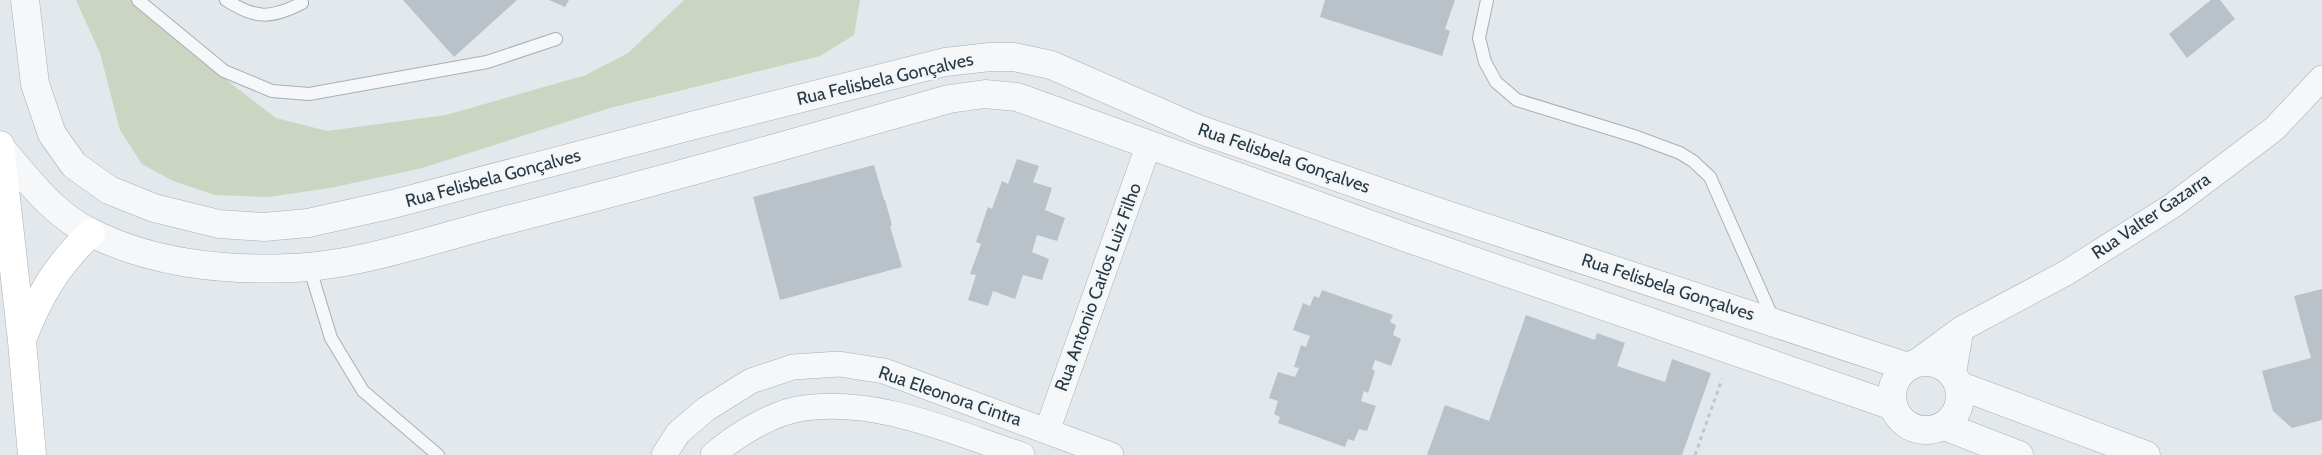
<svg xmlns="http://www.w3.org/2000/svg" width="2322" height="455" viewBox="0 0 2322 455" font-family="Cabin,sans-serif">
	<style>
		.green { fill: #ccd5c2 }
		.building { fill: #b9c2c9 }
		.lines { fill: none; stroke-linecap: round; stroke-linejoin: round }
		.service-casing { stroke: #a7b0b6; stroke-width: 14 }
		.minor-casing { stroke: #a7b0b6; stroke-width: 26 }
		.tertiary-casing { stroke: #a7b0b6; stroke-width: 29 }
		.secondary-casing { stroke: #a7b0b6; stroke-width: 29 }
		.path { stroke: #c0c6ca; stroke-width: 3; stroke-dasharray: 4 4; stroke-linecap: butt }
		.service { stroke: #f5f7f9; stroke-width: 12 }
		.minor { stroke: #f5f7f9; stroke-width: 25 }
		.tertiary { stroke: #f5f7f9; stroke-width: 28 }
		.secondary { stroke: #fff; stroke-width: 28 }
		.labels { text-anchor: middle; stroke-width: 4; stroke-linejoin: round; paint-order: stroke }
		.street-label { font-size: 18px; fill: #293944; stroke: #f2f6f8 }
	</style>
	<rect width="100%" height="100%" fill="#e2e8eb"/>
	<path class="green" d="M76,0h61l31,31 57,48 51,39 51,13 119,-16 140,-40 42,-22 56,-53h176l-6,35 -34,21 -210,52 -188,60 -92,20 -62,9 -53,-2 -42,-14 -31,-17 -22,-34 -20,-77z"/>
	<path class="building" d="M403,0h114l-63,57z
		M549,0h20l-4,7z
		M1325,0h130l-10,29 5,2 -8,25 -122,-39z
		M2211,0h9l15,19 -48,39 -18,-24z
		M1017,159l22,7 -6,16 19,6 -7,22 20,8 -8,23 -20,-6 -5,17 17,7 -7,21 -19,-5 -8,24 -22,-8 -5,15 -20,-6 8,-25 -6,-1 11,-30 -5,-2 12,-35 4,2 10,-28 6,3z
		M874,165l10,35h1l7,25 -2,1 12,41 -122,33 -27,-103z
		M2322,289v131l-30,8 -19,-17 -11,-40 49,-13 -17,-62z
		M1322,290l71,25 -3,7 6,3 -3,10 8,4 -10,27 -16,-6 -3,9 3,2 -7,22 -4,-2 -3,10 15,5 -9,25 -8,-2 -5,12 -6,-2 -3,8 -67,-24 2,-6 -6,-3 4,-13 -9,-3 9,-26 17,5 4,-9 -5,-1 7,-22 5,2 4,-11 -17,-6 10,-27 7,3 4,-10 5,2z
		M1526,315l69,25 2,-7 28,10 -8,23 48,16 7,-23 39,14 -29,82h-255l18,-50 44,16z"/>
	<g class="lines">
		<defs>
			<path id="service" d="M138,0l86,71 48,20 37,3 178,-32 69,-23
				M226,0c29,19 45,19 76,3
				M1487,0l-8,38 6,24 11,20 21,18 120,37 43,16 13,8 17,16 64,144
				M309,266l22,72 32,53 75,64"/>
			<path id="minor" d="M1911,366l50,-37 105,-56 106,-67 102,-77 48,-51
				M1953,377l8,-48
				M1047,431l102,-287
				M664,455l14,-22 28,-24 45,-28 42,-14 46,-3 45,7 227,84
				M713,455c23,-20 60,-43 91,-47 75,-10 148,24 218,47"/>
			<path id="tertiary" d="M25,0l10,84 17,50 22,31 35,25 45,18 65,16 45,3 44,-4 85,-19 294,-77 258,-65 45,-5h24l37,8 147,64 243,84 467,154
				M0,147c27,31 53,68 92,86 59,30 132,38 198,35 68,-2 147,-30 213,-47 150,-38 298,-80 446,-122l36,-5 32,3 393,142 483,167
				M1892 396a34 34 0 1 1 68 0a34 34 0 1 1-68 0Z
				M1958,385l188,70
				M1944,426l75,29"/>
			<path id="secondary" d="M0,145l22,196 10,114
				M23,337c17,-43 34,-72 68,-104"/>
		</defs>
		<use href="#service" class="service-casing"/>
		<use href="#minor" class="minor-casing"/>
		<use href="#tertiary" class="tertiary-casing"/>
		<use href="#secondary" class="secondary-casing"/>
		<path class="path" d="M1695,455l27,-76"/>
		<use href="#service" class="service"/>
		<use href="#minor" class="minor"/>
		<use href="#tertiary" class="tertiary"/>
		<use href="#secondary" class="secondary"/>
	</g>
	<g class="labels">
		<g class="street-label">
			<text transform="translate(885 79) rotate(-13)" y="6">Rua Felisbela Gonçalves</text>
			<text transform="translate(1284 158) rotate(19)" y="6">Rua Felisbela Gonçalves</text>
			<text transform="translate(493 178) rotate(-15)" y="6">Rua Felisbela Gonçalves</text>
			<text transform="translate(2151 216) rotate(-34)" y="6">Rua Valter Gazarra</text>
			<text transform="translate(1098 287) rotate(-70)" y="6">Rua Antonio Carlos Luiz Filho</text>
			<text transform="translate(1668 287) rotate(18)" y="6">Rua Felisbela Gonçalves</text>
			<text transform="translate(950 396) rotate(19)" y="6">Rua Eleonora Cintra</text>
		</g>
	</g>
</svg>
